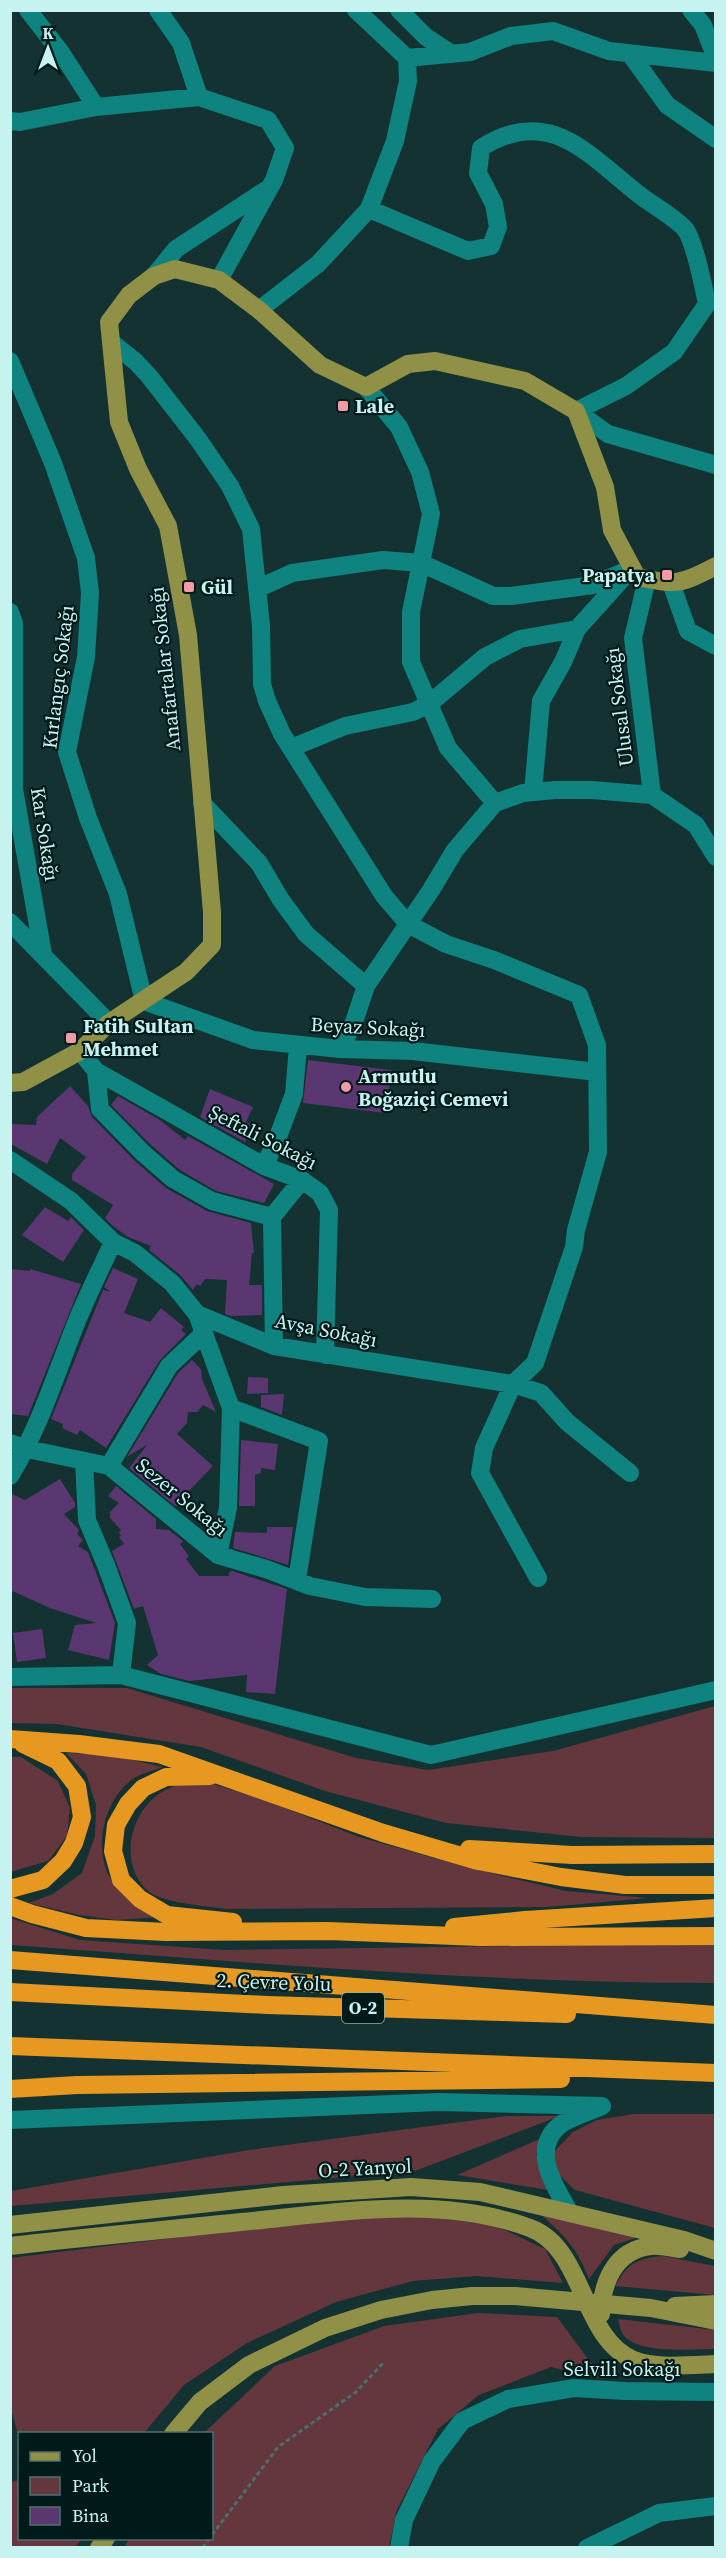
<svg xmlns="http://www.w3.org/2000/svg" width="726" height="2558" viewBox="0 0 726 2558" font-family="'Source Serif 4',serif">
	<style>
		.green { fill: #64363d }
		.building { fill: #5b3772 }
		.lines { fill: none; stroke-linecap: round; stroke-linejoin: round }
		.path { stroke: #4c6f6d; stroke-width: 3; stroke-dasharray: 4.5 3; stroke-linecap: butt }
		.minor { stroke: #0e837f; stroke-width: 18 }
		.major { stroke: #909047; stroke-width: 18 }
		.highway { stroke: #e69821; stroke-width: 18 }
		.poi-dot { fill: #f49aa7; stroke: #001a19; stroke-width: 2 }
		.labels { text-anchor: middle; stroke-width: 4.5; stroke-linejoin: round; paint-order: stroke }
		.shield { fill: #001a19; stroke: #8bb1af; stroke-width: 1.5 }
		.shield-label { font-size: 18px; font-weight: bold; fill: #c6f2ef }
		.poi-label { font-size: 20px; font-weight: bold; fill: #c6f2ef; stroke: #001a19; text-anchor: start }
		.street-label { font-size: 20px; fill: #c6f2ef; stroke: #001a19 }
	</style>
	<rect width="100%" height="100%" fill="#133231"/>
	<path class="green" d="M11,1688h116l229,70 72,12 125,-19 162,-45v132l-133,-1 -136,-14 -121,-32 -124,-44 -144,-23 -46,-1z
		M66,1753l45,2 52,12c-10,4 -26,7 -34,15 -24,20 -34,61 -22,90 8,20 34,35 52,45l-43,3 -37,-5 -50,-12 24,-9 29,-21 13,-37 1,-31 -10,-31z
		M10,1757h11l37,24 12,27 -3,28 -19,25 -34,10h-4z
		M213,1784l49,15 97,38 115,32 92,22 83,7 -101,9 -322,2c-19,-3 -66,-6 -79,-19 -32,-30 -14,-89 25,-103 11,-4 29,-2 41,-3z
		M10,1918l70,22 145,10 490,-7v40c-235,0 -470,-21 -704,-38z
		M634,2114h81v114l-140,-38 -17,-16 -5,-21 20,-21 24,-12z
		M506,2116h54l-145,55 -404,35v-15l238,-41z
		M542,2138l-6,16 12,36 -91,-15z
		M403,2214l91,11 51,24 18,34 -87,-7 -63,5 -77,21 -89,41 -63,42 -40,48 -124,1 -1,4 -8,-29 -1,-151 260,-32z
		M540,2214l99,23 -25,8 -25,34c-12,-31 -24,-43 -49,-65z
		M663,2256l52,10v29l-100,-9c14,-24 21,-27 48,-30z
		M478,2313l79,4 46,62 -52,-12 -72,28 -41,34 -41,81 -8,37 -265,1 5,-9 83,-1v-104l-8,-1 71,-67 109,-40z
		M618,2319l97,11v19c-23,0 -80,6 -93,-16 -2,-4 -3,-10 -4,-14z
		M19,2480l1,58 61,1 -5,8h-65v-65z"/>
	<path class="building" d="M308,1060l83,10 -5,43 -83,-10z
		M70,1086l18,20 4,11 43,44 31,27 41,23 44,12 3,30h-2l-3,32h13v30l-31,1 -6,-2 2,-34 -22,-1 -5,7 -3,-2 -4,6 -14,-16 -30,-24 2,-4 -23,-9 -15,-11 -8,-8 8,-13 -41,-25v-6l14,-17 -26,-19 -13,26 -36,-20v-20l25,1 1,-8z
		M210,1089l43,18 -7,15 7,3 -8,17 -45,-25z
		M118,1096l42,24 25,20 3,-4 86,48 -10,19 -48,-12 -36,-21 -29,-25 -40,-40z
		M45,1207l23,14 3,-4 13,13 -21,32 -41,-27z
		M113,1268l25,11 -14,34 26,9 11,-14 23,19 -3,3 5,4 -26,26 -54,88 -26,-18 -3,5 -15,-7 1,-4 -12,-5 52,-129 8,2 -7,-5z
		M10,1269l20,2v-2l51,15 -53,132 -18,-2z
		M192,1360l9,9 1,10 14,33 -13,-7 -6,7h-9l-1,11 -10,11 36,32 -27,28 13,12h-24l-46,-38 19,-24 -21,13 51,-84z
		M248,1377l20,1v15l-21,1z
		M284,1394l-2,21 -21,-8v-12z
		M241,1440l37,4 -3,26 -14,-2v5l-6,2v31h-16z
		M60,1479l15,24v4l-11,7 15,16 -2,4 6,6 -5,6 10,6 27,71 -6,37 -41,-10 7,-25 21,-2 -46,-15 -40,-18v-97l15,7z
		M116,1486l40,33v10l13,1 14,11 -3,3 9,12 -3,3 13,17h30v-4l3,-1 55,18 -12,105 -29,-2 1,-17 -58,6 -28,-7 -14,-9 11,-10 -15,-49 -9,3 -22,-58 12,-7 -5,-7 2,-1 -2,-4 2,-2 -11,-12v-6l9,-9 -11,-7z
		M267,1527h26l-5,38 -55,-17 2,-16 32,1z
		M42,1629l4,29 -29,4 -4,-29z"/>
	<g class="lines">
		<path class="path" d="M212,2535l66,-88 78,-55 28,-30
			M203,2548l6,-10"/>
		<path class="minor" d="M28,10l34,44 34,53
			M158,10l23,33 18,54
			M399,10l27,27 26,17
			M691,10l12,15 13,33
			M630,54l37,51 49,34
			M407,58l63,-6 41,-16 42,-5 56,20 107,12
			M10,121l10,1 76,-15 103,-10 69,23 17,28 -11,32 -55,100
			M369,209l99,42 23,-5 7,-19 -4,-23 -16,-31 3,-25c67,-43 106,5 156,45 12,10 39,25 48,36 9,11 19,59 22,75l-33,48 -48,34 -50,25 32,23 108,31
			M154,276l22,-27 90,-59
			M259,310l59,-46 51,-55 26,-68 13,-60 -1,-23 -51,-48
			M111,342l25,20 13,14 49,63 32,47 21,43 10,97 1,58 5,17 15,33 102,162 24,28 38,20 48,16 85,35 18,50 1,107 -22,78 -2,17 -39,116 -22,21 -29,64 -4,25 58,105
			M10,361l43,102 33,95 4,35 -4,64 -19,95 21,66 30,76 26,107 109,39 87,9 73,2 184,21
			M366,387l33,40 21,45 11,42 -20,98v50l37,86 47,55
			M647,579l-14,59 19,157
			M671,583l17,48 28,15
			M259,588l33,-15 91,-13 38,3 72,33h18l82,-11 35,-15
			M10,612l4,11v166l29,165
			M291,748l54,-22 68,-14 16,-8 56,-47 35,-18 57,-10 55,-61
			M533,792l8,-91 22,-39 14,-33
			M202,803l57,60 22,37 25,34 60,52 -12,36 -14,27
			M10,922l99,101
			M366,986l65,-96 24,-40 40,-47 28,-10 32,-3h37l60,5 44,30 20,32
			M80,1051l16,20 168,95 38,14 18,13 9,17 -4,145
			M96,1071l4,38 43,44 30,26 39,22 60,16
			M10,1160l61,41 42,41 22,11 37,30 25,31 77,32 239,38 28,9 26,29 63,51
			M264,1166l12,-24 18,-48 4,-48
			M197,1314l34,94 -3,100 -10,47
			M274,1346l-2,-129 30,-37
			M231,1408l88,33 -22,139
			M10,1443l17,6 82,17 109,89 48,14 44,17 55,11 67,2
			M84,1461l3,59 19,45 21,58 -6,52
			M109,1466l60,-100 34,-32
			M10,1476c30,-49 46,-103 67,-155 11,-27 24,-53 36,-79
			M10,1677l111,-2 310,80 285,-65
			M10,2120l429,-18 163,4c-13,6 -31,11 -42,19 -31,25 -4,63 10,88
			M399,2548l5,-28 28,-59 30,-40 46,-22 66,-11 51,3 91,1
			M587,2548l72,-35 57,-7"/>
		<path class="major" d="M10,1083l13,-1 57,-31 29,-28 77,-51 26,-27v-33l-24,-277 -20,-109 -30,-57 -19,-47 -10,-100 20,-27 25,-19 21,-7 44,11 40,30 61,55 46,22 42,-23 27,-3 90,20 51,30 29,76 7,43 25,47c40,8 42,8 79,-11
			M10,2225l273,-30 128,-8 69,5 204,48 32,11
			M10,2246c77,-9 154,-16 231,-24 95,-9 197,-28 289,6 55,20 51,111 104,132 20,9 59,5 82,4
			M675,2306l41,-2
			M601,2314c1,-32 14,-64 50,-68 9,-1 20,2 29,3
			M173,2434l27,-32 49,-37 76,-37 56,-18 51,-10 40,-4h43l136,12 65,13
			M99,2548l7,-10"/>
		<path class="highway" d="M10,1739l69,5 80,10 224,79 95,28 83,16 64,8h91
			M210,1776l-44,1 -23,11 -15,16 -12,21 -3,26 8,29 19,19 27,16 66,7
			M469,1849l103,6 144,-1
			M10,1889l33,-9 20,-19 11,-18 8,-26 -5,-31 -19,-25 -35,-17
			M10,1906l22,8 54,14 80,4 162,-1 152,6 236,-1
			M454,1927l71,-7 191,-12
			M10,1960l706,55
			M10,1992l257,13 300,9
			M10,2046l706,27
			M10,2089l67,-4 484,-6"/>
	</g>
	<g class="poi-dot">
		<rect x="337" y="400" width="12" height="12" rx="3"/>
		<rect x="661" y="569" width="12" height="12" rx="3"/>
		<rect x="183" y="581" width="12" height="12" rx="3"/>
		<rect x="65" y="1032" width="12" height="12" rx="3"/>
		<circle cx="346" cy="1087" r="6"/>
	</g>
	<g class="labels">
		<rect class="shield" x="342" y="1993" width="42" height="30" rx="4.5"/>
		<g class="shield-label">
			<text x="363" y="2014">O-2</text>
		</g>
		<g class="poi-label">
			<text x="355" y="413">Lale</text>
			<text x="655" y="582" text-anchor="end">Papatya</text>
			<text x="201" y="594">Gül</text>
			<text x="83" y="1033">Fatih Sultan<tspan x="83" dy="23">Mehmet</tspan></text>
			<text x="358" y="1083">Armutlu<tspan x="358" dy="23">Boğaziçi Cemevi</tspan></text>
		</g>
		<g class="street-label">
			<text transform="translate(165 669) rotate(-96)" y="7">Anafartalar Sokağı</text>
			<text transform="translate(58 677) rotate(-83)" y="7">Kırlangıç Sokağı</text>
			<text transform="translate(619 707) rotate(-97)" y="7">Ulusal Sokağı</text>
			<text transform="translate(45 834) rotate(81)" y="7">Kar Sokağı</text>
			<text transform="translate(368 1027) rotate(3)" y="7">Beyaz Sokağı</text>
			<text transform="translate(263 1137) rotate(27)" y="7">Şeftali Sokağı</text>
			<text transform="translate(326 1330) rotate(11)" y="7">Avşa Sokağı</text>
			<text transform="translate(182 1497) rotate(39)" y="7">Sezer Sokağı</text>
			<text transform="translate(274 1982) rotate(2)" y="7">2. Çevre Yolu</text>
			<text transform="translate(365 2168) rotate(-3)" y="7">O-2 Yanyol</text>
			<text x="622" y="2376">Selvili Sokağı</text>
		</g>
	</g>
	<rect width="726" height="2558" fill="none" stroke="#c6f2ef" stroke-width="24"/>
	<rect x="18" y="2432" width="195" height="108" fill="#001a19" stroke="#4f706f" stroke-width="1.5"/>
	<rect x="30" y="2452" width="30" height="9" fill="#909047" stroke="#4f706f" stroke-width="1.5"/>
	<text x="72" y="2462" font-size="18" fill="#c6f2ef">Yol</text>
	<rect x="30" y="2477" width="30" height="18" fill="#64363d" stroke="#4f706f" stroke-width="1.5"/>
	<text x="72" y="2492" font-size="18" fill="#c6f2ef">Park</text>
	<rect x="30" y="2507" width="30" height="18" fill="#5b3772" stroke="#4f706f" stroke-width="1.5"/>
	<text x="72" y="2522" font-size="18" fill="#c6f2ef">Bina</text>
	<g transform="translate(48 48)" stroke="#001a19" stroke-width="4.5" paint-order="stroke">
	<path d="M0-4.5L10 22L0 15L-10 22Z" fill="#c6f2ef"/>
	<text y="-9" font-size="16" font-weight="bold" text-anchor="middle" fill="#c6f2ef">K</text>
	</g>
</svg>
